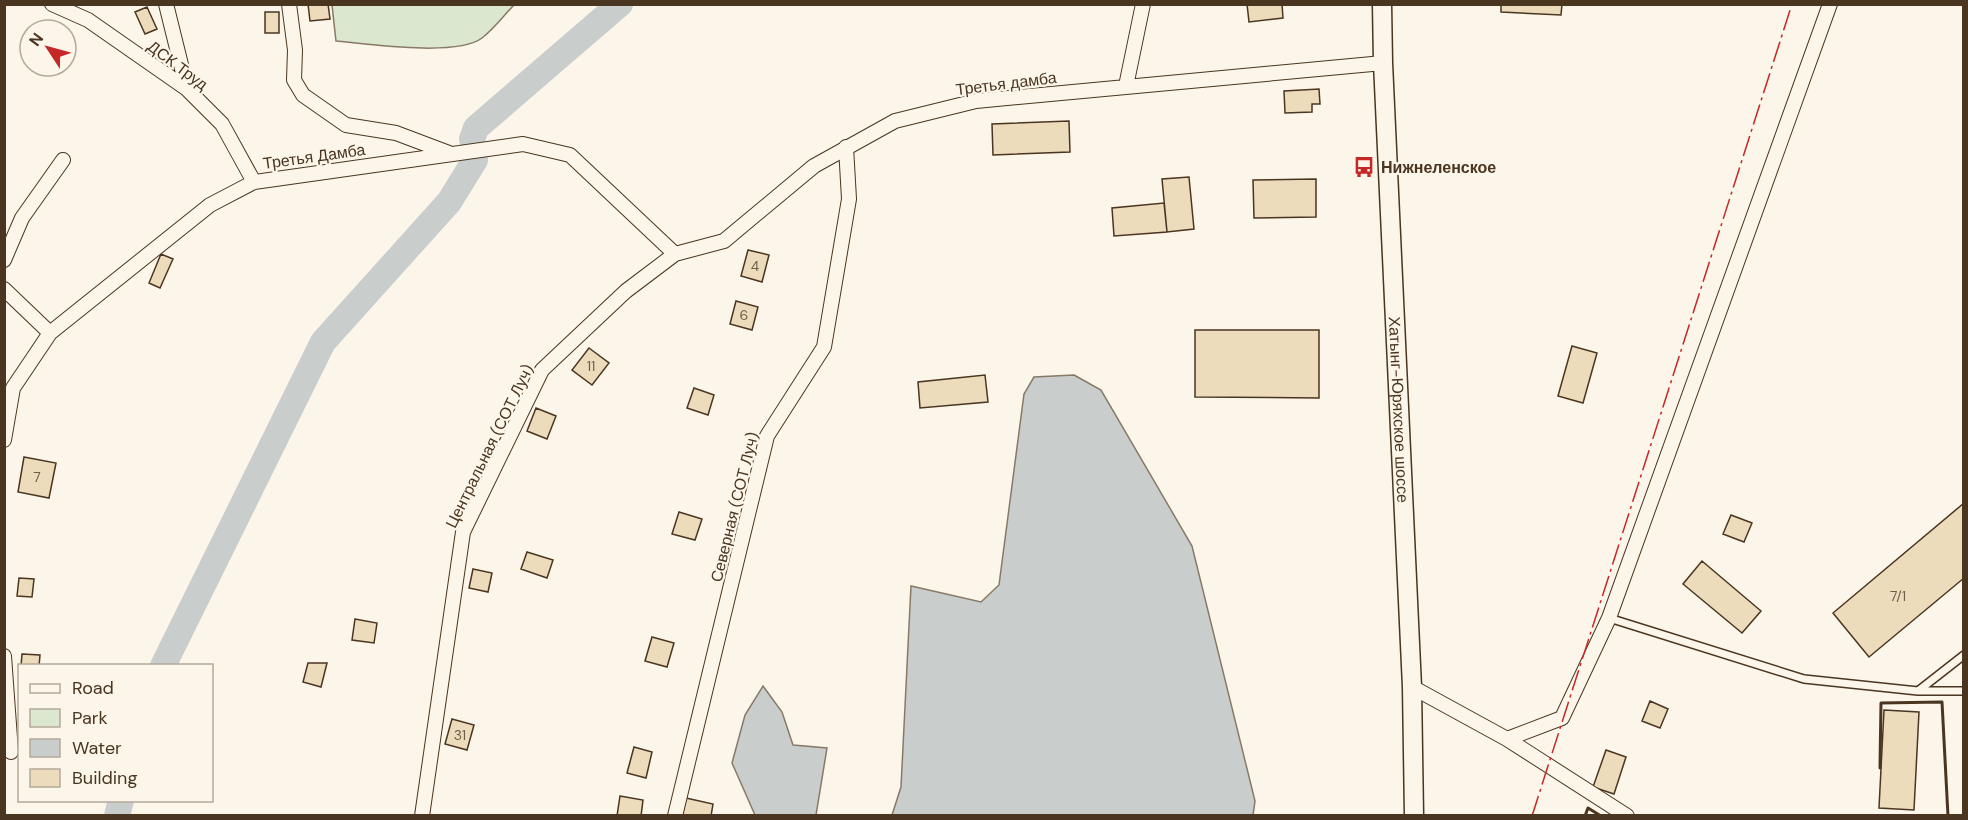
<svg xmlns="http://www.w3.org/2000/svg" width="1968" height="820" viewBox="0 0 1968 820" font-family="'DM Sans',sans-serif">
	<style>
		.green { fill: #dce7d0; stroke: #887966; stroke-width: 1.5 }
		.water { fill: #c9cecd; stroke: #887966; stroke-width: 1.5 }
		.lines { fill: none; stroke-linecap: round; stroke-linejoin: round }
		.river { stroke: #c9cecd; stroke-width: 26 }
		.building { fill: #ecdcbc; stroke: #4a3520; stroke-width: 1.5 }
		.lane-casing { stroke: #4a3520; stroke-width: 10 }
		.street-casing { stroke: #4a3520; stroke-width: 16 }
		.secondary-casing { stroke: #4a3520; stroke-width: 21 }
		.lane { stroke: #fbf6e9; stroke-width: 7 }
		.street { stroke: #fbf6e9; stroke-width: 14 }
		.secondary { stroke: #fbf6e9; stroke-width: 18 }
		.wall { stroke: #4a3520; stroke-width: 3 }
		.power { stroke: #c62828; stroke-width: 1.5; stroke-dasharray: 21 4.5 3 4.5; stroke-linecap: butt }
		.labels { text-anchor: middle; stroke-width: 4.5; stroke-linejoin: round; paint-order: stroke }
		.number-label { font-size: 14px; fill: #725f47 }
		.street-label { font-size: 16px; fill: #4a3520; stroke: #fbf6e9 }
		.poi-label { font-size: 16px; font-weight: bold; fill: #4a3520; stroke: #fbf6e9; text-anchor: start }
	</style>
	<rect width="100%" height="100%" fill="#fbf6e9"/>
	<path class="green" d="M332,5v-1l182,1c-10,10 -20,24 -32,33 -25,19 -114,6 -146,3z"/>
	<path class="water" d="M1074,375l27,15 91,156 63,255 -2,14h-361l9,-28 10,-201 70,16 18,-17 25,-191 10,-17z
		M763,686l19,26 11,33 34,3 -11,67h-61l-23,-52 13,-48z"/>
	<g class="lines">
		<path class="river" d="M472,139l4,-11 144,-124
			M163,666l160,-324 126,-140 26,-42
			M117,816l4,-16"/>
	</g>
	<path class="building" d="M308,4h20l2,15 -20,2z
		M1247,4h35l1,14 -34,4z
		M1501,4h61l-1,11 -60,-3z
		M147,7l10,22 -12,5 -10,-22z
		M265,12h14v21h-14z
		M1319,89l1,15h-8v8l-27,1 -1,-22z
		M1069,121l1,31 -77,3 -1,-31z
		M1189,177l5,52 -27,3 -5,-53z
		M1316,179v38l-62,1 -1,-38z
		M1164,203l3,29 -53,4 -2,-28z
		M748,250l21,5 -7,27 -21,-6z
		M161,254l12,5 -13,29 -11,-5z
		M736,301l22,6 -6,23 -22,-6z
		M1195,330h124v68l-124,-1z
		M1572,346l25,7 -14,50 -25,-7z
		M589,348l20,15 -17,22 -20,-15z
		M985,375l3,27 -68,6 -2,-26z
		M694,388l20,7 -6,20 -21,-7z
		M536,408l20,8 -9,23 -20,-8z
		M24,457l32,6 -7,35 -31,-6z
		M1964,503v75l-95,79 -36,-44z
		M679,512l23,7 -7,21 -23,-6z
		M1731,515l21,8 -8,19 -21,-8z
		M527,552l26,8 -6,18 -26,-9z
		M1702,561l59,50 -19,22 -59,-49z
		M473,569l19,4 -4,19 -19,-4z
		M19,578l15,1 -2,18 -15,-1z
		M355,619l22,4 -3,20 -22,-3z
		M652,637l22,6 -7,24 -22,-6z
		M22,654l18,1 -1,11h-18z
		M308,663h19l-6,24 -18,-5z
		M1650,701l18,8 -8,19 -18,-7z
		M1884,710l35,2 -5,98 -35,-2z
		M452,719l22,6 -7,25 -22,-6z
		M634,747l18,5 -6,26 -19,-5z
		M1606,750l20,7 -12,37 -21,-7z
		M620,796l23,4 -2,16h-24z
		M686,798l27,6 -2,12h-29z"/>
	<g class="lines">
		<defs>
			<path id="lane" d="M1609,618l195,61 114,12 46,-36
				M1918,691h46"/>
			<path id="street" d="M52,4l36,16 99,69 35,35 32,58
				M166,4l21,85
				M289,4l6,46 -1,30 9,15 43,30 50,8 53,20
				M1126,86l17,-82
				M4,260l18,-42 41,-58
				M4,289l46,44
				M4,440l9,-52 37,-55 160,-128 44,-23 269,-38 47,11 105,99
				M4,656l7,96
				M1412,687l95,52 120,77
				M1507,739l55,-21 47,-100 221,-614
				M422,816l41,-284 79,-162 84,-79 49,-37 49,-13 90,-75 81,-45 81,-20 407,-38
				M675,816l92,-380 57,-89 25,-148 -3,-52"/>
			<g id="secondary">
				<path id="s1" d="M1382,4l1,59 29,624 2,129"/>
			</g>
		</defs>
		<use href="#lane" class="lane-casing"/>
		<use href="#street" class="street-casing"/>
		<use href="#secondary" class="secondary-casing"/>
		<use href="#lane" class="lane"/>
		<use href="#street" class="street"/>
		<use href="#secondary" class="secondary"/>
		<path class="wall" d="M1880,768l1,-65 61,-1 6,114
			M1585,816l3,-8 13,8"/>
		<path class="power" d="M1532,816l260,-812"/>
	</g>
	<defs>
		<symbol id="bus-bare" viewBox="-9 -9 18 18"><path d="M-5-6H5V4H4V6H2V4H-2V6H-4V4H-5ZM-3.5-4V0h7V-4ZM-3.5 1.2v1.5H-2V1.2ZM2 1.2v1.5H3.5V1.2Z" fill="#c62828" stroke="#fbf6e9" stroke-width="2.5" paint-order="stroke"/></symbol>
	</defs>
	<g fill-rule="evenodd">
		<use href="#bus-bare" x="1349" y="152" width="30" height="30"/>
	</g>
	<g class="labels">
		<g class="number-label">
			<text x="755" y="271">4</text>
			<text x="744" y="320">6</text>
			<text x="591" y="371">11</text>
			<text x="37" y="482">7</text>
			<text x="1898" y="601">7/1</text>
			<text x="460" y="740">31</text>
		</g>
		<g class="street-label">
			<text transform="translate(178 65) rotate(37)" y="6">ДСК Труд</text>
			<text transform="translate(1006 83) rotate(-7)" y="6">Третья дамба</text>
			<text transform="translate(314 156) rotate(-8)" y="6">Третья Дамба</text>
			<text dy="6" stroke="none"><textPath href="#s1" startOffset="406">Хатынг-Юряхское шоссе</textPath></text>
			<text transform="translate(489 446) rotate(-64)" y="6">Центральная (СОТ Луч)</text>
			<text transform="translate(734 507) rotate(-76)" y="6">Северная (СОТ Луч)</text>
		</g>
		<g class="poi-label">
			<text x="1381" y="173">Нижнеленское</text>
		</g>
	</g>
	<rect width="1968" height="820" fill="none" stroke="#4a3520" stroke-width="12"/>
	<rect x="18" y="664" width="195" height="138" fill="#fbf6e9" stroke="#b4a999" stroke-width="1.5"/>
	<rect x="30" y="684" width="30" height="9" fill="#fbf6e9" stroke="#b4a999" stroke-width="1.5"/>
	<text x="72" y="694" font-size="18" fill="#4a3520">Road</text>
	<rect x="30" y="709" width="30" height="18" fill="#dce7d0" stroke="#b4a999" stroke-width="1.5"/>
	<text x="72" y="724" font-size="18" fill="#4a3520">Park</text>
	<rect x="30" y="739" width="30" height="18" fill="#c9cecd" stroke="#b4a999" stroke-width="1.5"/>
	<text x="72" y="754" font-size="18" fill="#4a3520">Water</text>
	<rect x="30" y="769" width="30" height="18" fill="#ecdcbc" stroke="#b4a999" stroke-width="1.5"/>
	<text x="72" y="784" font-size="18" fill="#4a3520">Building</text>
	<g transform="translate(48 48) rotate(306)"><circle r="28" fill="#fbf6e9" stroke="#b4a999" stroke-width="1.5"/>
	<path d="M0-4.5L10 22L0 15L-10 22Z" fill="#c62828"/>
	<text y="-9" font-size="16" font-weight="bold" text-anchor="middle" fill="#4a3520">N</text>
	</g>
</svg>
